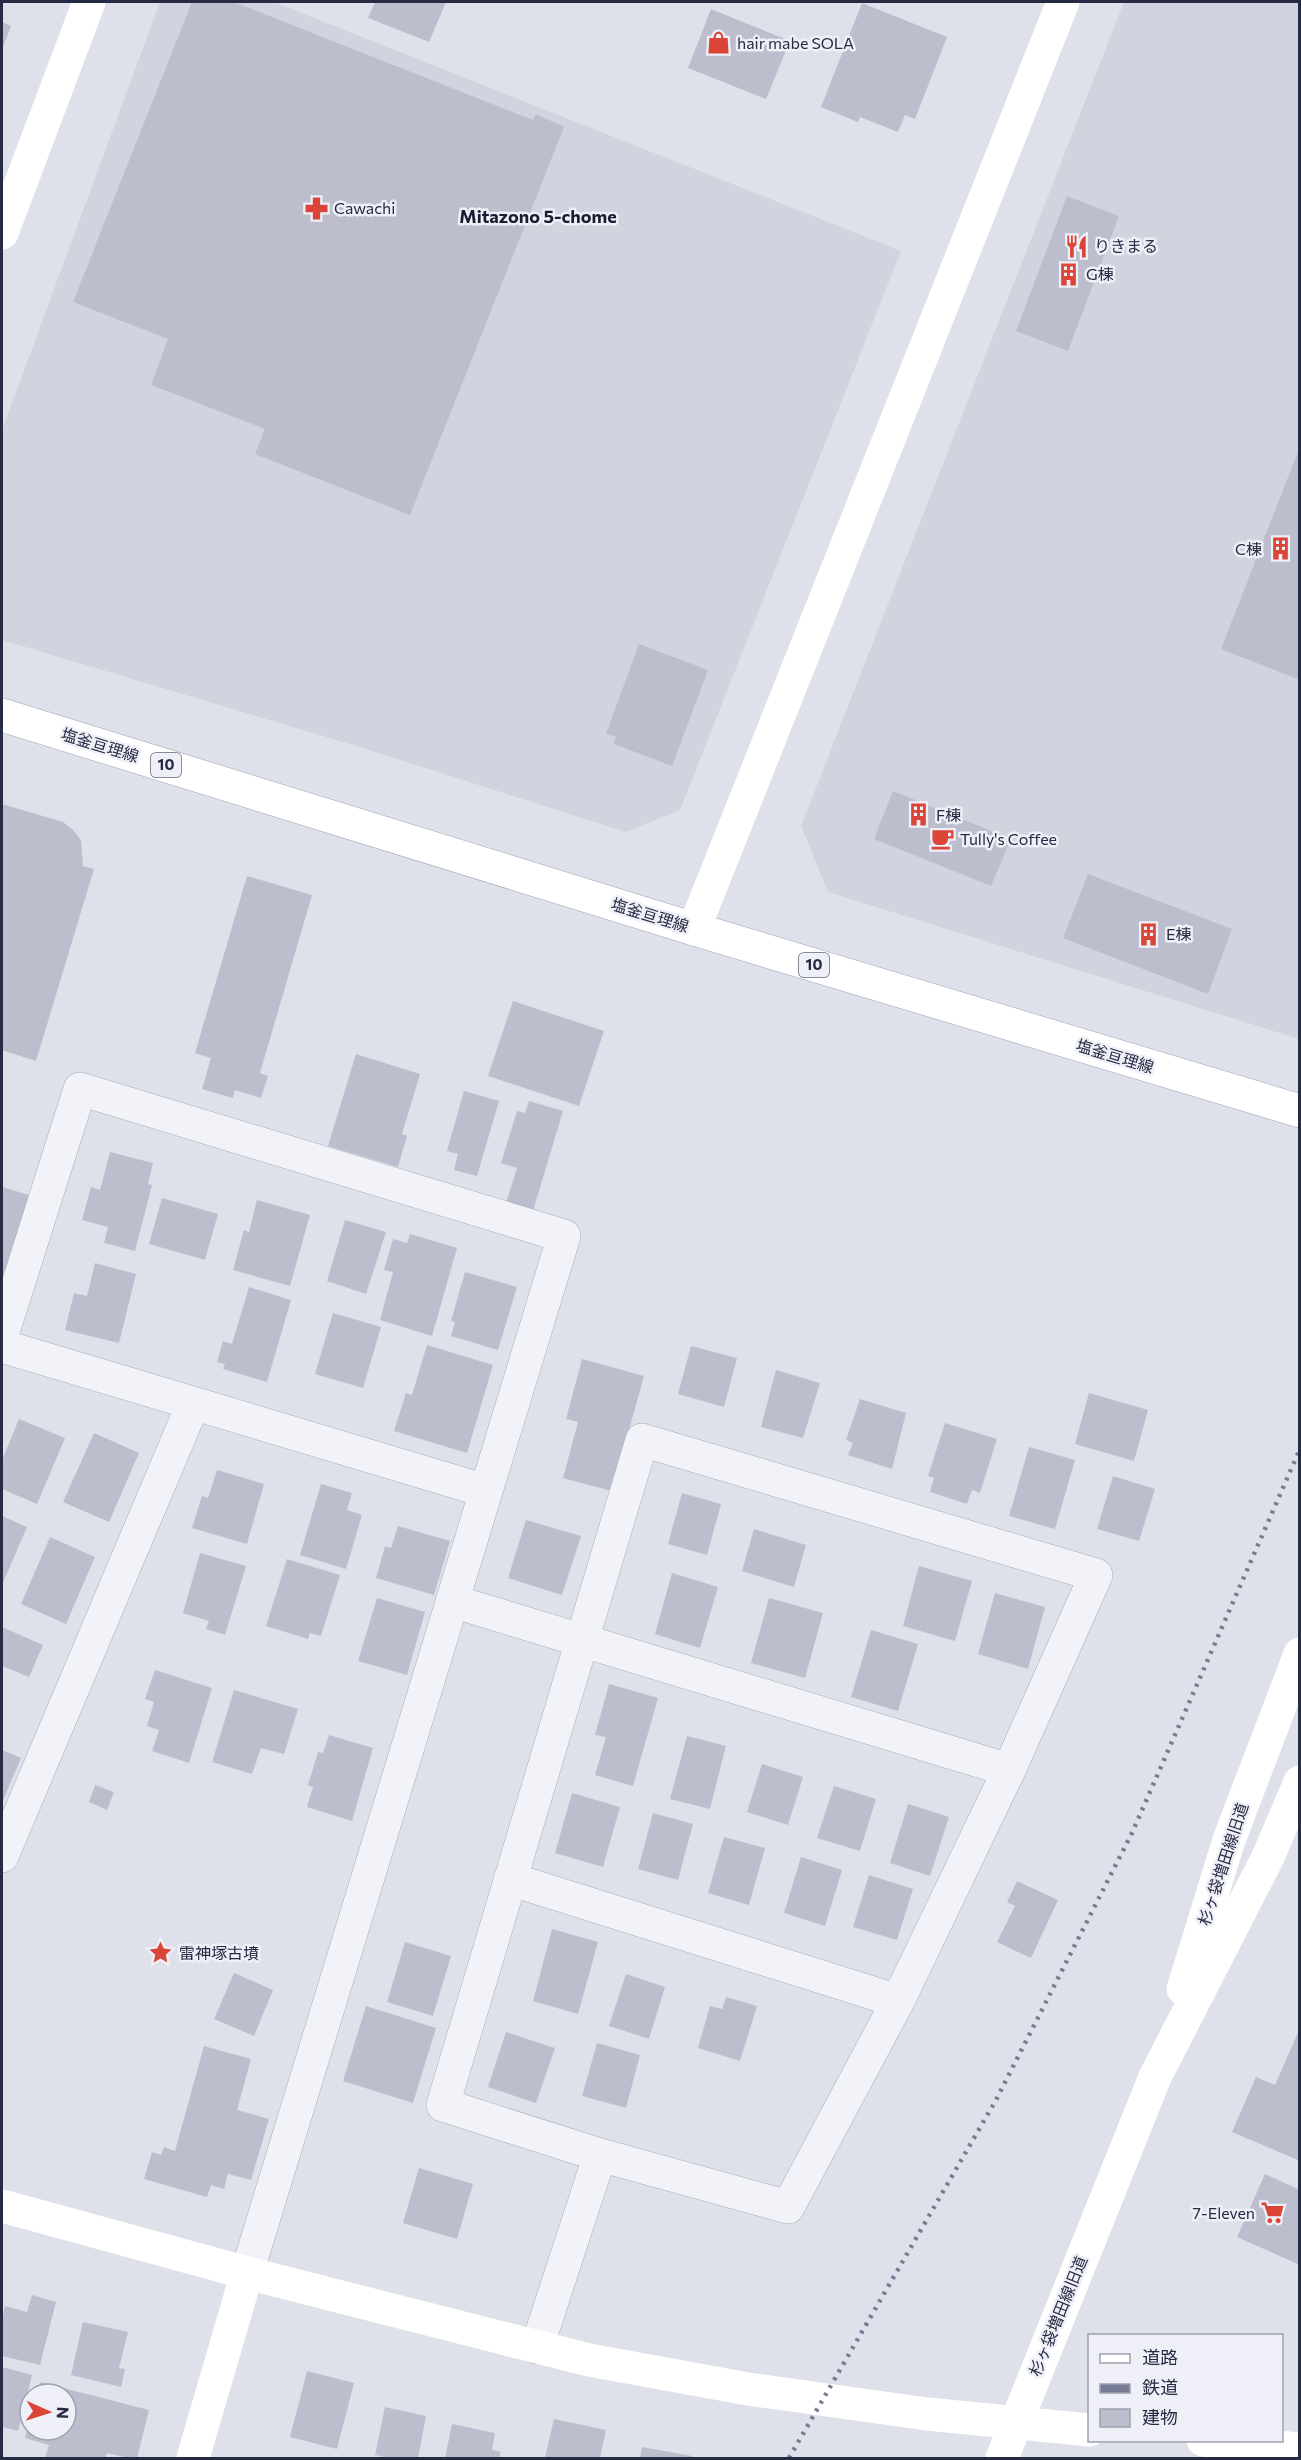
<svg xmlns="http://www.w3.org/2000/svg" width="1301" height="2460" viewBox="0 0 1301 2460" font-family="Commissioner,'Noto Sans JP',sans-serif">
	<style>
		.built { fill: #d1d3df }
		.building { fill: #bcbecd }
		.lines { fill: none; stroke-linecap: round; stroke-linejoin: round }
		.street-casing { stroke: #a8aab8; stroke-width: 34 }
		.primary-casing { stroke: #9da2b7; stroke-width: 34 }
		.street { stroke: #f2f3f8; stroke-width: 33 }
		.secondary { stroke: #fff; stroke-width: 33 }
		.primary { stroke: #fff; stroke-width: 33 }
		.rail { stroke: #777b95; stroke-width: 4.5; stroke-dasharray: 3 6; stroke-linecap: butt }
		.labels { text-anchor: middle; stroke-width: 5; stroke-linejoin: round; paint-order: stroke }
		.shield { fill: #eff0f7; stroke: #626579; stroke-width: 1.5 }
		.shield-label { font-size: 15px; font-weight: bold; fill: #262a43 }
		.poi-label { font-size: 16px; fill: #262a43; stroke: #eff0f7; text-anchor: start }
		.street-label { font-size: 16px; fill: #262a43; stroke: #eff0f7 }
		.neighbourhood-label { font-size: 18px; font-weight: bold; fill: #191c33; stroke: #eff0f7 }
	</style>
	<rect width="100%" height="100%" fill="#dfe1ea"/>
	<path class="built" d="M160,2h114l627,249 -221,559 -54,22 -273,-87 -351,-105v-210z
		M1124,2h175v1037l-471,-147 -27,-66z"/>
	<path class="building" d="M192,2h42l299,118 3,-6 28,13 -154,388 -155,-61 10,-25 -114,-44 17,-46 -95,-37z
		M375,2h71l-17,40 -61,-24z
		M862,3l85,34 -32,82 -10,-4 -7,17 -38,-15 -2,5 -37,-15z
		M711,9l79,32 -24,58 -78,-31z
		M2,22l9,4 -9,24z
		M1067,196l52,20 -51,135 -52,-20z
		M1299,449h1v231l-79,-31z
		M639,644l69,26 -36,96 -58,-22 2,-7 -10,-3z
		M893,791l118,48 -20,47 -117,-47z
		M2,804l61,18 10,8 8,10 2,26 11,3 -58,192 -34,-11z
		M1088,874l144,55 -24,65 -145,-56z
		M247,876l65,19 -52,178 8,3 -7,22 -26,-8 -2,8 -31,-9 9,-31 -16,-5z
		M513,1001l91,30 -25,75 -91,-30z
		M356,1054l64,20 -18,60 5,2 -9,31 -70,-21z
		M464,1091l35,10 -22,75 -23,-6 4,-16 -11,-3z
		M529,1101l34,10 -30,100 -27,-8 11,-35 -16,-5 16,-52 8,2z
		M110,1152l43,11 -5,21 4,1 -17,66 -31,-8 4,-16 -26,-7 9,-33 9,3z
		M2,1187l27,8 -24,84 -3,-2z
		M162,1198l56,16 -13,46 -56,-16z
		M257,1200l53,15 -20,71 -57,-16 11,-40 5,2z
		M345,1220l41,12 -20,62 -39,-13z
		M410,1234l47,14 -25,88 -52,-16 13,-48 -9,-2 9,-31 14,4z
		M95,1263l41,11 -17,69 -54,-13 9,-37 13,3z
		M465,1272l52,15 -19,63 -47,-14 4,-14 -4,-1z
		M249,1287l42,13 -24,82 -44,-13 2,-5 -8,-2 6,-21 9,3z
		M333,1313l48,14 -18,61 -48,-14z
		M427,1345l66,20 -26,88 -73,-22 12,-38 6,2z
		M691,1346l46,12 -13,49 -46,-13z
		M582,1359l62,17 -32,115 -49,-13 15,-56 -12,-3z
		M776,1370l44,13 -17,55 -42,-11z
		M1089,1393l59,17 -14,51 -59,-17z
		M860,1399l46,14 -14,56 -44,-14 5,-12 -7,-3z
		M19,1419l46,19 -28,66 -35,-15v-29z
		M945,1423l52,16 -17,54 -8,-3 -5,14 -37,-12 4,-14 -6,-2z
		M94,1433l45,20 -30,69 -46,-20z
		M1029,1447l46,13 -20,69 -46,-13z
		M217,1470l47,14 -17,60 -55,-16 10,-32 6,2z
		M1113,1476l42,13 -16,52 -42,-12z
		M321,1484l31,9 -5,17 15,5 -16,54 -46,-14z
		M682,1493l39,11 -14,51 -39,-11z
		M2,1516l25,11 -25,58z
		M526,1520l55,16 -19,59 -54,-17z
		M398,1526l52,15 -16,54 -58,-17 9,-32 6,2z
		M754,1529l52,16 -12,42 -52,-16z
		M50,1537l45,20 -29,67 -45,-20z
		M200,1553l46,13 -21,69 -19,-6 3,-8 -26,-8z
		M287,1559l53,16 -19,61 -11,-3 -2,6 -42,-13z
		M919,1566l53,15 -17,60 -52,-15z
		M672,1573l46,14 -18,61 -45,-14z
		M995,1593l50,14 -17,62 -50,-15z
		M377,1598l48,14 -18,63 -49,-14z
		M769,1598l54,15 -18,65 -54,-15z
		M2,1627l41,18 -14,32 -27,-11z
		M871,1630l47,14 -20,67 -47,-14z
		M155,1670l57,18 -23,75 -37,-12 7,-21 -12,-4 7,-24 -9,-3z
		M609,1684l49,14 -25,88 -38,-11 11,-38 -11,-2z
		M234,1690l64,19 -14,45 -23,-6 -9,26 -40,-12z
		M329,1735l44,13 -21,73 -45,-14 6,-20 -5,-2 10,-33 5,1z
		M687,1736l39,10 -16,63 -40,-10z
		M2,1750l19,8 -19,45z
		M762,1764l41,13 -15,48 -41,-13z
		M95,1785l19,7 -7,18 -18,-8z
		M834,1786l42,13 -16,52 -43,-13z
		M572,1793l48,14 -17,60 -48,-14z
		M908,1804l41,13 -19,59 -40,-13z
		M653,1813l40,11 -15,56 -40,-11z
		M724,1837l41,11 -16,57 -41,-12z
		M801,1857l41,13 -17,56 -41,-13z
		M869,1875l44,14 -16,51 -44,-13z
		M1017,1881l41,19 -27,58 -34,-16 18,-36 -8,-4z
		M552,1929l46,13 -20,72 -45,-13z
		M405,1942l46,14 -18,60 -46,-14z
		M234,1973l39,17 -19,46 -40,-17z
		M626,1974l39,13 -16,52 -40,-13z
		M726,1997l31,9 -17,55 -42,-13 12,-42 12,3z
		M366,2006l70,22 -23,75 -70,-22z
		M1300,2028v133l-68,-29 24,-55 19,8z
		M506,2032l49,16 -19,55 -48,-16z
		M597,2043l43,12 -14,53 -44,-12z
		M204,2046l47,13 -14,51 32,9 -18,61 -23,-6 -4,15 -13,-4 -4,12 -63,-18 8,-27 9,3 3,-8 11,4z
		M419,2168l54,16 -16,55 -54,-16z
		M1265,2174l35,16v75l-63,-28z
		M32,2295l24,7 -16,63 -38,-9v-36l3,-14 22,6z
		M83,2322l45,10 -9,36 6,1 -4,18 -50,-12z
		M2,2367l30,8 -14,56 -16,-4z
		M307,2371l47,12 -17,66 -47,-12z
		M40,2382l109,28 -12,48h-9l-21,-5 -2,5h-60l4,-13 -24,-7 4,-16 1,8h36v-36h-30z
		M385,2407l41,9 -8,42h-27l-16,-3z
		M554,2419l52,11 -6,28h-55z
		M452,2424l43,9 -3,17 9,2 -2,6h-54z
		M642,2447l50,9v2h-52z"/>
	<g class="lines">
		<defs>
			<path id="street" d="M2,1335l78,-246 484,147 -317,1037
				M2,1346l484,145
				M452,1601l557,169 -111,231 -110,206 -188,-52 -63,192
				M2,1856l191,-452
				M510,1879l388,122
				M600,2155l-157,-50 199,-665 454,135 -87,195"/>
			<path id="primary" d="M2,715l692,214 606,182"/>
		</defs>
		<use href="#street" class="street-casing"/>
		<use href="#primary" class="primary-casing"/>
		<use href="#street" class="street"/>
		<path class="secondary" d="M2,233l87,-231
			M694,929l369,-927
			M1183,1989l46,-149 71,-186
			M2,2206l245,67 342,87 159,29 179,25 163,16
			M1203,2440l97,9
			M193,2458l54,-185
			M1002,2458l153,-381 113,-220 32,-75"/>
		<use href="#primary" class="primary"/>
		<path class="rail" d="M789,2458l207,-358 136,-267 168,-384"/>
	</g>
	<defs>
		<symbol id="shop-bare" viewBox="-9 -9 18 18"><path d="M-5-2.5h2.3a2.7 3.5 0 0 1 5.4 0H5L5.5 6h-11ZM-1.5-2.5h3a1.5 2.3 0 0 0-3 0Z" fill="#db4538" stroke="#eff0f7" stroke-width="2.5" paint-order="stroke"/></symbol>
		<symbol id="pharmacy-bare" viewBox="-9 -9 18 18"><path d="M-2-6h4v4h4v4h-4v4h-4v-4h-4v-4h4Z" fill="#db4538" stroke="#eff0f7" stroke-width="2.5" paint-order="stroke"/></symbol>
		<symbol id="restaurant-bare" viewBox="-9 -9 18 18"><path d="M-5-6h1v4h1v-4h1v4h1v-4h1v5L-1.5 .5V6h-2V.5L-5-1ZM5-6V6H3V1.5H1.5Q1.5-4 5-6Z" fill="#db4538" stroke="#eff0f7" stroke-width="2.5" paint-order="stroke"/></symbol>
		<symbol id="building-bare" viewBox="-9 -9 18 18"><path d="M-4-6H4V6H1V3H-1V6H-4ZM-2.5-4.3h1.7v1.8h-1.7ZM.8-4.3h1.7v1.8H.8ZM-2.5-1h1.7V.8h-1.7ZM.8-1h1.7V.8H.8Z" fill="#db4538" stroke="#eff0f7" stroke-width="2.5" paint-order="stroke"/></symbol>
		<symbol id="cafe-bare" viewBox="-9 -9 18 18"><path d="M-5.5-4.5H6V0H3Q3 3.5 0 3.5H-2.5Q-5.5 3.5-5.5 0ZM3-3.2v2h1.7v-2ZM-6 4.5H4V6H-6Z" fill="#db4538" stroke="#eff0f7" stroke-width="2.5" paint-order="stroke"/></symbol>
		<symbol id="sight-bare" viewBox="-9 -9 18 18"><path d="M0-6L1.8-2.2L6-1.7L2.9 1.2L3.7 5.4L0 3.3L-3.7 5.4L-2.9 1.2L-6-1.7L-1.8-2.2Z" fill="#db4538" stroke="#eff0f7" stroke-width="2.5" paint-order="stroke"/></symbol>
		<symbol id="supermarket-bare" viewBox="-9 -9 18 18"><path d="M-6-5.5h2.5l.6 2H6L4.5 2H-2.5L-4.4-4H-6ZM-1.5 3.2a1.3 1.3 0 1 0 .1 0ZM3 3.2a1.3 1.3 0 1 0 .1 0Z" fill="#db4538" stroke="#eff0f7" stroke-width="2.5" paint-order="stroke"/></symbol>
	</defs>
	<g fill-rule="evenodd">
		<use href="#shop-bare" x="702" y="26" width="33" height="33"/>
		<use href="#pharmacy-bare" x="300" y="192" width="33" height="33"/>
		<use href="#restaurant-bare" x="1060" y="230" width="33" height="33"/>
		<use href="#building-bare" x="1052" y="258" width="33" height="33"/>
		<use href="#building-bare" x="1264" y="532" width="33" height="33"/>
		<use href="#building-bare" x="902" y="798" width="33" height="33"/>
		<use href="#cafe-bare" x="926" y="822" width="33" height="33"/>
		<use href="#building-bare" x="1132" y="918" width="33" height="33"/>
		<use href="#sight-bare" x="144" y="1936" width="33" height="33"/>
		<use href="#supermarket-bare" x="1256" y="2196" width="33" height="33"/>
	</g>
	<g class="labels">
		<g class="shield">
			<rect x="151" y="753" width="30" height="24" rx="4.5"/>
			<rect x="799" y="953" width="30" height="24" rx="4.5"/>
		</g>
		<g class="shield-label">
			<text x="166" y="770">10</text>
			<text x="814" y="970">10</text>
		</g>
		<g class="poi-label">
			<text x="737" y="49">hair mabe SOLA</text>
			<text x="334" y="214">Cawachi</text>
			<text x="1094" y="252">りきまる</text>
			<text x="1086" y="280">G棟</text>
			<text x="1262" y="555" text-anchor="end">C棟</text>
			<text x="936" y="821">F棟</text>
			<text x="960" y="845">Tully's Coffee</text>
			<text x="1166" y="940">E棟</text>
			<text x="179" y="1959">雷神塚古墳</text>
			<text x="1255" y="2219" text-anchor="end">7-Eleven</text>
		</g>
		<g class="street-label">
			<text transform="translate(100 745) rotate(17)" y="6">塩釜亘理線</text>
			<text transform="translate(650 915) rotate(17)" y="6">塩釜亘理線</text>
			<text transform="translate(1115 1056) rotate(17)" y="6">塩釜亘理線</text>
			<text transform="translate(1223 1864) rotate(-72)" y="6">杉ヶ袋増田線旧道</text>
			<text transform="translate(1058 2316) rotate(-68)" y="6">杉ヶ袋増田線旧道</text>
		</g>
		<g class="neighbourhood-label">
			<text x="538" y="223">Mitazono 5-chome</text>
		</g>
	</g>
	<rect width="1301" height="2460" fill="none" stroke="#262a43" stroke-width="6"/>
	<rect x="1088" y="2334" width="195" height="108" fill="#eff0f7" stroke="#9fa1af" stroke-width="1.5"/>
	<rect x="1100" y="2354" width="30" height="9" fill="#ffffff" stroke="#9fa1af" stroke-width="1.5"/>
	<text x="1142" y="2364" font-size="18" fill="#262a43">道路</text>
	<rect x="1100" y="2384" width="30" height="9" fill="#777b95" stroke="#9fa1af" stroke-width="1.5"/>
	<text x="1142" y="2394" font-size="18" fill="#262a43">鉄道</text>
	<rect x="1100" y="2409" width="30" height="18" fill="#bcbecd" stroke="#9fa1af" stroke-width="1.5"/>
	<text x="1142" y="2424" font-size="18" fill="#262a43">建物</text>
	<g transform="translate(48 2412) rotate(93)"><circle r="28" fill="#eff0f7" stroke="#9fa1af" stroke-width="1.5"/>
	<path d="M0-4.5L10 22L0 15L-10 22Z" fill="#db4538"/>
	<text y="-9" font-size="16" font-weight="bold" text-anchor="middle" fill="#262a43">N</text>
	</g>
</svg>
